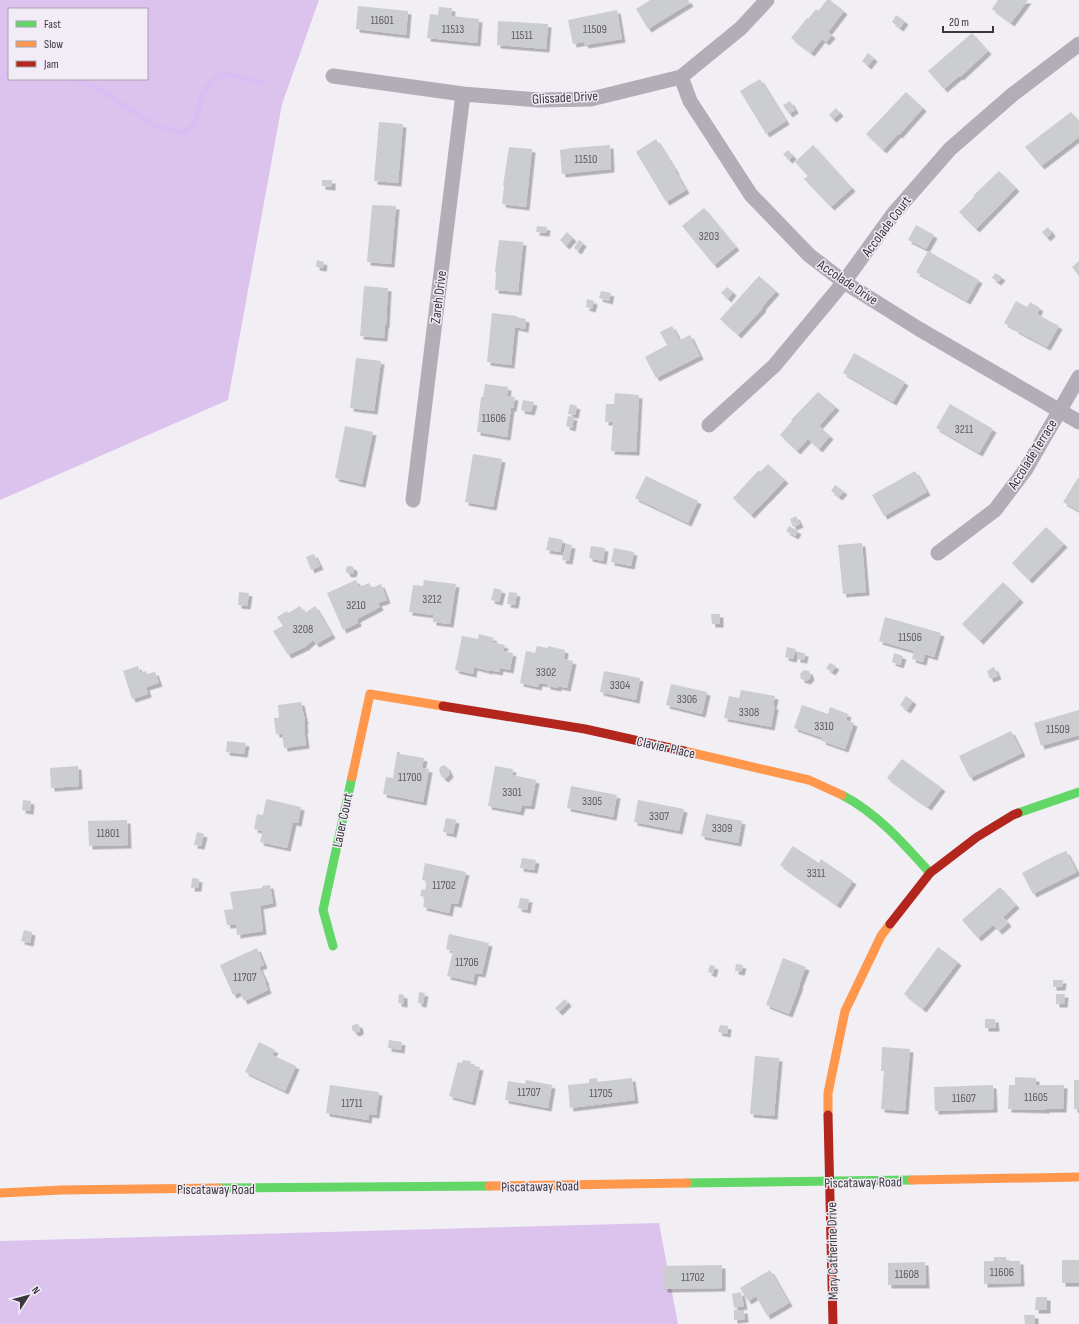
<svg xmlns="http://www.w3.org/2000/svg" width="1079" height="1324" viewBox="0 0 1079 1324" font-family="'Sofia Sans Condensed',sans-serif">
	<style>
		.forest { fill: #dbc3ee; fill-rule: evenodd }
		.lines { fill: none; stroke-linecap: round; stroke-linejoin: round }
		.stream { stroke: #dbbcf3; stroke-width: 5 }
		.building { fill: #cccdcf; filter: url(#shadow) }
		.street { stroke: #b2adb7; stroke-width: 15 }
		.fast { stroke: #63d668; stroke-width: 9 }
		.slow { stroke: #ff974d; stroke-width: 9 }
		.jam { stroke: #b3261e; stroke-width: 9 }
		.labels { text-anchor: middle; stroke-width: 3; stroke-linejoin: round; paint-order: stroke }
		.number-label { font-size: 12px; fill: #5e5d61 }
		.street-label { font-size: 14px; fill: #3a383c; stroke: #f1ecf6 }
	</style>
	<defs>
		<filter id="shadow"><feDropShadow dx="3.5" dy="3.5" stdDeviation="0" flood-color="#0004"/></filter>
	</defs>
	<rect width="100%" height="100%" fill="#f1eef4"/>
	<path class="forest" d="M0,0h319l-37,104 -54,296 -228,100zM9,9h138v70h-138z
		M659,1223l19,101h-678v-83z"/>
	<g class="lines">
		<path class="stream" d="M0,79l9,-5
			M75,79l23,10 57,36 29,8 11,-10 8,-32 16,-16h13l32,8"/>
	</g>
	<path class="building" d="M650,0h38l2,3 -42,26 -12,-20z
		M827,0h3l14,11 -16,21 4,3 -6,7 -4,-3 -11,14 -20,-15 16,-20 1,1 8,-10 2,2z
		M998,0h30l-17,23 -19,-14z
		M358,6l50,5 -2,24 -50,-6z
		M439,7l13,1 -1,8 28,3 -2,24 -50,-5 3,-24 8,1z
		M617,10l5,29 -37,6 -1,-3 -11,2 -5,-24z
		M896,15l9,6 -5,7 -8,-6z
		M498,21l50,3 -2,25 -49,-4z
		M972,33l16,18 -28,26 -1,-1 -15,13 -16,-18z
		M868,53l6,5 -6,8 -6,-5z
		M760,79l26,42 -20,13 -26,-43z
		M906,92l17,16 -24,27 -1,-1 -15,16 -17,-16z
		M790,101l5,9 -6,4 -6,-9z
		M836,108l4,5 -7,6 -4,-4z
		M1071,112l8,9v16l-38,29 -16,-19z
		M379,122l24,2 -5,59 -24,-2z
		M656,139l20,32h-1l11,19 -20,12 -30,-50z
		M610,145l1,24 -49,5 -2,-24 12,-2z
		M813,145l39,43 -21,19 -27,-28 4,-3 -13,-14z
		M509,147l23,2 -6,58 -24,-3 2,-18h-1z
		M788,150l5,6 -4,4 -6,-6z
		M999,171l17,17 -40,41 -17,-17 15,-15 -1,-1z
		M322,180h10v7l-10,-1z
		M372,205l24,1 -5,58 -24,-2z
		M704,208l32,39 -22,18 -32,-39z
		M916,225l18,10 -8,14 -18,-9z
		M537,226l10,1 -1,6 -10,-1z
		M1048,227l4,6 -5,5 -5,-6z
		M567,232l6,6 -7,8 -6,-6z
		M499,240l24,2 -5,50 -23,-2 1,-18h-1z
		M579,240l4,3 -5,8 -4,-3z
		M928,251l51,29 -12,21 -51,-29z
		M317,260l7,2 -1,6 -7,-1z
		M1079,261v15l-7,-9z
		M995,273l7,4 -4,5 -6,-4z
		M759,276l17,15 -14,16 1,1 -25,27 -18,-16z
		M364,286l24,2 -2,37h-1l-1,13 -24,-2z
		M727,287l6,5 -5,7 -7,-6z
		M601,291l10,2 -2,8 -10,-3z
		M587,299l7,2 -2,8 -6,-2z
		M1016,301l11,6 3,-5 10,6 -3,6 22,12 -12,21 -32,-17v-1l-11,-6z
		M492,313l25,3v1l9,2 -1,10 -10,-2 -4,38 -24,-3z
		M672,326l7,13 1,1 10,-5 10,21 -44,22 -11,-21 22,-12 -7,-13z
		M854,353l51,29 -12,20 -50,-29z
		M356,358l25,3 -7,50 -24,-3z
		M485,384l23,3 -1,9 8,1 -2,11h-2l-4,29 -30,-5 4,-35h2z
		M818,392l18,15 -17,19 11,10 -11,13 -11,-10 -11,12 -17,-16 12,-14 -1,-1z
		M615,393l24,2 -3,57 -25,-1 2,-29h-8l1,-18h8z
		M523,400l11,2 -3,10 -10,-2z
		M570,404l7,2 -2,9 -7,-1z
		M950,404l43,25 -14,24 -43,-25z
		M568,416l6,1 -2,11 -6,-2z
		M345,426l28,6 -11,52 -27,-6z
		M473,454l29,5 -9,48 -28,-5z
		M768,464l17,16 -34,35 -18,-17 25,-27h3z
		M915,471l12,21 -43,24 -12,-21z
		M646,476l52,25 -10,22 -53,-25z
		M1078,478h1v33l-16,-9z
		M835,485l9,6 -5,6 -8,-6z
		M796,516l4,8 -7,3 -3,-8z
		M789,526l9,5 -3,5 -9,-5z
		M1046,527l18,17 -35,36 -17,-17z
		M549,537l14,3 -3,12 -14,-2z
		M862,543l4,49 -23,2 -5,-49z
		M566,544l6,1 -3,16 -7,-1z
		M591,546l14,2 -2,13 -14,-3z
		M614,548l20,4 -3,14 -20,-4z
		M314,554l6,12 -9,4 -5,-13z
		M346 570a4 4 0 1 1 8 0a4 4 0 1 1-8 0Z
		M356,580l3,7 10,-4 3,5 9,-4 6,16 -9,3 2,4 -23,12 1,4 -15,7 -16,-37z
		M424,580l32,4 -6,40 -17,-2v-7l-24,-3 4,-27 10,1z
		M1003,582l17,17 -40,42 -18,-17z
		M494,588l8,2 -3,12 -8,-2z
		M239,592l10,1 -2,13 -9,-1z
		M509,592l8,1 -2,12 -8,-1z
		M300,606l5,7 10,-7 17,29 -16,9 -3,-4 -6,5v1l-19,9 -15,-24 10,-5 -6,-9 10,-6 1,2z
		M711,614h9v10h-8z
		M885,617l56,16 -7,24 -9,-3 -2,8 -11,-3 2,-8 -35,-10z
		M479,634l15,4 -2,4 13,3 -2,6 10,2 -3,17 -10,-2 -1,4 -10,-2v1l-15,-4 -1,7 -18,-4 7,-34 16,3z
		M537,646l11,2v-2l17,4 -1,9 9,2 -6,27 -9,-2v2l-11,-2v-2l-8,-1 -1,4 -18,-4 6,-32 9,2z
		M787,647l9,2 -3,10 -8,-2z
		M797,652l8,1 -1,7 -7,-1z
		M894,653l9,3 -3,9 -8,-3z
		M830,663l6,3 -4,6 -6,-4z
		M138,666l2,7 6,-2 1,3 8,-2 4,11 -13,4 2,7 -16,5 -9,-28z
		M994,667l4,9 -8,3 -3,-8z
		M804,670l5,1 2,6 -4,4 -6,-2 -1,-5z
		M604,671l36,7 -4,22 -36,-8z
		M671,684l36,8 -5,22 -36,-9z
		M741,690l34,6 -2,10h2l-4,21 -47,-9 5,-22 10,2z
		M906,696l7,5 -6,9 -7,-5z
		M301,702l4,19h-1l1,9h-1l2,15 -22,3 -2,-14h-6l-2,-16h5l-1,-13z
		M802,705l26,9 2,-7 18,7 -2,6 8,3 -9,26 -23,-8 1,-3 -29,-10z
		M1079,710v25l-38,11 -7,-23z
		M1011,731l11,22 -52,25 -11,-22z
		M227,741l19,2 -2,11 -18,-2z
		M397,752h3v2l24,4 -2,10 7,1 -6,33 -40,-8 3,-17 7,1z
		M902,759l40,29 -14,19 -15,-10 -26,-19z
		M444,765l3,2 3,7 -5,5 -4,-3 -2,-6 1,-3z
		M78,766l1,20 -28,2 -1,-20z
		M495,766l18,3 -1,6 24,5 -5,26 -9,-1 -2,7 -32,-6z
		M571,786l46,9 -4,22 -46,-9z
		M266,799l35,8 -3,16 -5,-1 -6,26 -27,-6 3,-11 -9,-2 3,-15 6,1z
		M23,800l8,1 -1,10 -8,-1z
		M638,800l46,9 -5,22 -45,-9z
		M706,814l36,7 -4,22 -37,-7z
		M446,818l10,2 -3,14 -10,-2z
		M127,820l1,25 -39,1 -1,-25z
		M197,832l7,2 -3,12 -7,-1z
		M793,846l26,17 2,-4 32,22 -16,24 -57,-40z
		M1066,851l11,21 -44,22 -11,-21 32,-17z
		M522,858l14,2 -2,10 -14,-2z
		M425,863l41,9 -8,32 -7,-1 -2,10 -26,-6 2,-10 -5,-1 2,-7 3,1 2,-9 -5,-1z
		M192,878l7,1 -1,9h-7z
		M270,885l3,18 -13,3 3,25 -26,4 -1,-11 -9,1 -3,-15 9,-1 -3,-17 32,-4v-2z
		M1000,887l16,18 -13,12 5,6 -9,8 -6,-6 -15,13 -16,-18z
		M520,898l9,1 -2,11 -9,-2z
		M24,930l8,2 -2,11 -9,-2z
		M449,934l40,9 -7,31 -7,-1 -2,9 -26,-6 6,-25 -7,-2z
		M938,947l20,15 -35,47 -19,-15z
		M257,948l7,17 -5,2 7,15h-1l3,8 -24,11 -4,-9 -7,3 -13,-30z
		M783,958l23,9 -7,18h1l-11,29 -23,-9z
		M736,964l7,1 -2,7 -6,-1z
		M710,965l5,1 -2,8 -5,-2z
		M1053,980h10l-1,7h-9z
		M419,992l6,1 -2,11 -5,-1z
		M399,994l5,1v9l-6,-1z
		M1056,994h9l-1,10h-8z
		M565,999l3,4 -9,9 -4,-4z
		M985,1019h10l1,9h-11z
		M355,1024h3l2,3v4l-4,2 -4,-3v-4z
		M720,1025l8,1 -1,8 -9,-2z
		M389,1040l13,2 -1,8 -13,-2z
		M259,1042l16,8 -3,5 24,11 -11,25 -40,-19z
		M882,1047l28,2 -5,62 -24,-2 3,-38h-3z
		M755,1056l24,2 -5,58 -24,-2z
		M463,1060l8,1 -1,4 10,2 -8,35 -23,-6 9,-34 4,1z
		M1015,1077l21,1v7h28l-1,24h-17v1l-38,-1 1,-24h6z
		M597,1078v4l35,-4 3,22 -65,8 -2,-23 21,-2v-4z
		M526,1080l26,5 -4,23 -43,-8 3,-19 17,3z
		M1074,1080h5v29h-5z
		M330,1085l49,7 -3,23 -7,-1 -1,6 -42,-7z
		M993,1085l1,24 -59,2 -1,-24z
		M994,1257h12v4h14l1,22 -37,1v-23h10z
		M1062,1260h17v23h-17z
		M925,1262l1,23h-38v-22z
		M722,1265v23l-58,1 -1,-23z
		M770,1270l19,33 -22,13 -11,-20 -8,5 -8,-13z
		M741,1292l3,14 -10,2 -2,-14z
		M1036,1297h11v13h-12z
		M734,1310h10l1,9 -11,1z
		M1024,1315h11v9h-10z"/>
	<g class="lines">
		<path class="street" d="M333,76l130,18 75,6 53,-1 90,-22 60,-49 26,-28
			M681,77l9,24 61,94 58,60 35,27 75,47 160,93
			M709,425l65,-59 70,-84 50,-69 56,-64 62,-54 67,-51
			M413,500l50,-406
			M938,553l57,-43 31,-41 53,-92"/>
		<path class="fast" d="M842,795c35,18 62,49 88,78
			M1018,813l61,-21
			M333,946l-10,-36 29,-133
			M687,1183l225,-3
			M219,1188l270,-2"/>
		<path class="slow" d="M684,751l125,29 33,15
			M352,777l18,-83 73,12
			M828,1115v-22l17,-82 36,-75 9,-12
			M912,1180l167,-3
			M489,1186l198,-3
			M0,1193l62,-3 157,-2"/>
		<path class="jam" d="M443,706l142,23 99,22
			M890,924l40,-51 47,-36 36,-22 5,-2
			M828,1115l5,209"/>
	</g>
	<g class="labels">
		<g class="number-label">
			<text x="382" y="24">11601</text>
			<text x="453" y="33">11513</text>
			<text x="595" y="33">11509</text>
			<text x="522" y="39">11511</text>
			<text x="586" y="163">11510</text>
			<text x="709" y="240">3203</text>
			<text x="494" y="422">11606</text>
			<text x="964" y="433">3211</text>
			<text x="432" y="603">3212</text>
			<text x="356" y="609">3210</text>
			<text x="303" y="633">3208</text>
			<text x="910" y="641">11506</text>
			<text x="546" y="676">3302</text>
			<text x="620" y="689">3304</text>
			<text x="687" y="703">3306</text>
			<text x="749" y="716">3308</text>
			<text x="824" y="730">3310</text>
			<text x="1058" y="733">11509</text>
			<text x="410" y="781">11700</text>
			<text x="512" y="796">3301</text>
			<text x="592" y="805">3305</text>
			<text x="659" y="820">3307</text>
			<text x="722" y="832">3309</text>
			<text x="108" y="837">11801</text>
			<text x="816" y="877">3311</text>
			<text x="444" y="889">11702</text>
			<text x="467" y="966">11706</text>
			<text x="245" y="981">11707</text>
			<text x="529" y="1096">11707</text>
			<text x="601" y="1097">11705</text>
			<text x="1036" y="1101">11605</text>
			<text x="964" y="1102">11607</text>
			<text x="352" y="1107">11711</text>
			<text x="1002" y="1276">11606</text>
			<text x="907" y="1278">11608</text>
			<text x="693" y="1281">11702</text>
		</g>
		<g class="street-label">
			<text transform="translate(565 97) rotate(-3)" y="5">Glissade Drive</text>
			<text transform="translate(886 226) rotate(-53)" y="5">Accolade Court</text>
			<text transform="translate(848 282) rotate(34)" y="5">Accolade Drive</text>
			<text transform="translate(438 297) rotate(-83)" y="5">Zareh Drive</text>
			<text transform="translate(1032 454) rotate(-58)" y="5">Accolade Terrace</text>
			<text transform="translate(666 747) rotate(13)" y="5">Clavier Place</text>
			<text transform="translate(342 820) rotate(-78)" y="5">Lauer Court</text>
			<text transform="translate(863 1182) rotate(-1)" y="5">Piscataway Road</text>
			<text transform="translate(540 1186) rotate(-1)" y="5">Piscataway Road</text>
			<text x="216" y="1194">Piscataway Road</text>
			<text transform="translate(832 1251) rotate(-91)" y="5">Mary Catherine Drive</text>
		</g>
	</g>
	<rect x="8" y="8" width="140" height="72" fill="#f1ecf6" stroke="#a8a4ac"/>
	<rect x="16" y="21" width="20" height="6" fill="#63d668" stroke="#a8a4ac"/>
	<text x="44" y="28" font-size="12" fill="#3a383c">Fast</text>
	<rect x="16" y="41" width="20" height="6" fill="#ff974d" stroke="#a8a4ac"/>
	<text x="44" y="48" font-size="12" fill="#3a383c">Slow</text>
	<rect x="16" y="61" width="20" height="6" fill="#b3261e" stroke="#a8a4ac"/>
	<text x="44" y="68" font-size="12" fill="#3a383c">Jam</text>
	<g transform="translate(28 1296) rotate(54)" stroke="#f1ecf6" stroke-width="3" paint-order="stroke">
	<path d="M0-3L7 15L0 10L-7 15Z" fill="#3a383c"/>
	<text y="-6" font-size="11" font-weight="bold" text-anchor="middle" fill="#3a383c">N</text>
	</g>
	<path d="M943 26v6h50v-6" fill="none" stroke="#3a383c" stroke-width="2"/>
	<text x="949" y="26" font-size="12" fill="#3a383c" stroke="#f1ecf6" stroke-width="3" paint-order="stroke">20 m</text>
</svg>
